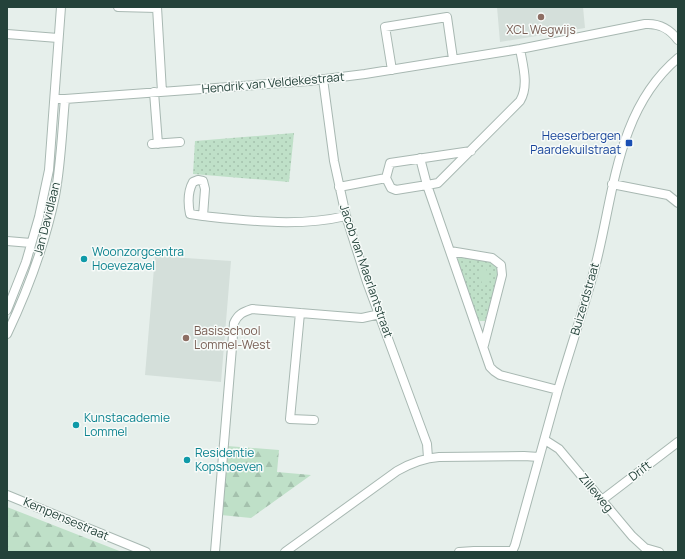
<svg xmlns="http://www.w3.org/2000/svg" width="685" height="559" viewBox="0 0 685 559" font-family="Manrope,sans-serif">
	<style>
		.built { fill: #d4dfda }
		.green { fill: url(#green-dots) }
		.forest { fill: url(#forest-firs) }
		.pitch { fill: #bfe0c8 }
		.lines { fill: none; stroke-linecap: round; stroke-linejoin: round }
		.minor-casing { stroke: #a8b8b2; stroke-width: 10 }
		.minor { stroke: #fff; stroke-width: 8 }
		.education-dot { fill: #8d6e63; stroke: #f7fbf9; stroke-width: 1.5 }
		.transit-dot { fill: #1a4fb4; stroke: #f7fbf9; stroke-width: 1.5 }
		.culture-dot { fill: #0f9aa8; stroke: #f7fbf9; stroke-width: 1.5 }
		.labels { text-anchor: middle; stroke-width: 3; stroke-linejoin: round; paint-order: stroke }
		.education-label { font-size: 12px; fill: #785e54; stroke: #f7fbf9 }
		.street-label { font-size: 12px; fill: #24423a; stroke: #f7fbf9 }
		.transit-label { font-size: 12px; fill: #164399; stroke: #f7fbf9; text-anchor: end }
		.culture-label { font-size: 12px; fill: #0d838f; stroke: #f7fbf9; text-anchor: start }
	</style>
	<defs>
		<pattern id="green-dots" width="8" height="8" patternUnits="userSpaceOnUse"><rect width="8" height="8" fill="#bfe0c8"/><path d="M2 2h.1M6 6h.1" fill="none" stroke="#a4c1ad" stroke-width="1.8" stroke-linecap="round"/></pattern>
		<pattern id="forest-firs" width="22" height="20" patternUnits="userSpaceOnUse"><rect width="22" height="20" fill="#bfe0c8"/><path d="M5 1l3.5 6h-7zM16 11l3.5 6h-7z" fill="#a4c1ad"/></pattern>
	</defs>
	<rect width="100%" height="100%" fill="#e6efeb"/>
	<path class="built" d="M497,7h86l2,21 -85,14z
		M155,256l76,5 -10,121 -76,-7z"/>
	<path class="green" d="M294,133l-5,49 -96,-8 2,-33z
		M460,256l33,5 7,10 -15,50h-5l-2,-1 -21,-59z"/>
	<path class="forest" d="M227,446l52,4 -2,22 34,3 -60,43 -30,-3z
		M7,507l115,45h-115z"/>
	<path class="pitch" d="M486,268l4,16 -7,2 -5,-15z"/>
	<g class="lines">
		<defs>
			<path id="minor" d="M118,7l39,1
				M157,7l5,85
				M7,34l51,4
				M520,49c3,17 9,37 0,52l-82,82 -11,2 63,182 4,4 6,4 58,15
				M392,70l-7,-43 62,-10 6,42
				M323,79l11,82 12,55 21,66 60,162 1,14
				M154,92l4,52
				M55,99h10l244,-18 56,-7 155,-25 125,-25c14,-1 24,4 33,16
				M152,144l28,-2
				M420,158l7,27 -31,5 -5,-2 -5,-10 4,-15 81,-12
				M612,184l56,11 10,8
				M339,187l47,-9
				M203,216l-13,-2c-2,-10 -2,-23 3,-32l5,-2 5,1 2,8 -2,27c47,5 96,11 143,0
				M7,241l24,2
				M450,251l42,7 9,7 1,10 -18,70
				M7,310l19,-48 13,-45 10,-47 12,-163
				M300,313l-10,106 24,1
				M7,334c21,-44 38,-90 48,-138 6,-32 7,-65 10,-97
				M545,440l14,9 73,87 13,12 3,4
				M7,495l139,57
				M602,500l76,-58
				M645,548l14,4
				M215,552l19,-229c4,-9 9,-11 18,-14l110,9 18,-4
				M285,552l112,-81c14,-8 26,-13 42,-14l85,-1 15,1
				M459,552l15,-1h38
				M512,552l3,-7c14,-52 29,-103 43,-155 12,-40 25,-79 36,-119 20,-73 21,-160 84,-213"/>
		</defs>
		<use href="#minor" class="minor-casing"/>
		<use href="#minor" class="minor"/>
	</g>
	<g class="education-dot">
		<circle cx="541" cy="17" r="4"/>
		<circle cx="186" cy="338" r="4"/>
	</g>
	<rect class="transit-dot" x="625" y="139" width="8" height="8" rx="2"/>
	<g class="culture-dot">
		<circle cx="84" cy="259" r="4"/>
		<circle cx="76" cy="425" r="4"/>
		<circle cx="187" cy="460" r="4"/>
	</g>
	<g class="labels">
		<g class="education-label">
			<text x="541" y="34">XCL Wegwijs</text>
			<text x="194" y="335" text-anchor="start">Basisschool<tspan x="194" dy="14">Lommel-West</tspan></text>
		</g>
		<g class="street-label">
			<text transform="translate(273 83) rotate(-5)" y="4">Hendrik van Veldekestraat</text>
			<text transform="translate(47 219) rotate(-76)" y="4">Jan Davidlaan</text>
			<text transform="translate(366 271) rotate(71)" y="4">Jacob van Maerlantstraat</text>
			<text transform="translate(585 299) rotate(-74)" y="4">Buizerdstraat</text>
			<text transform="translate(640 471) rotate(-37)" y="4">Drift</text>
			<text transform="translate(596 493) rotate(50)" y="4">Zilleweg</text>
			<text transform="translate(66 519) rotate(23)" y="4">Kempensestraat</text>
		</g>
		<g class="transit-label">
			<text x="621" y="140">Heeserbergen<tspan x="621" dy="14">Paardekuilstraat</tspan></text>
		</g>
		<g class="culture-label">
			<text x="92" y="256">Woonzorgcentra<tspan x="92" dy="14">Hoevezavel</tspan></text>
			<text x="84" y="422">Kunstacademie<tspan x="84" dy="14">Lommel</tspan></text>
			<text x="195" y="457">Residentie<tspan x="195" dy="14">Kopshoeven</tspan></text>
		</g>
	</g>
	<rect width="685" height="559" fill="none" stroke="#24423a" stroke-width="16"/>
</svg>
